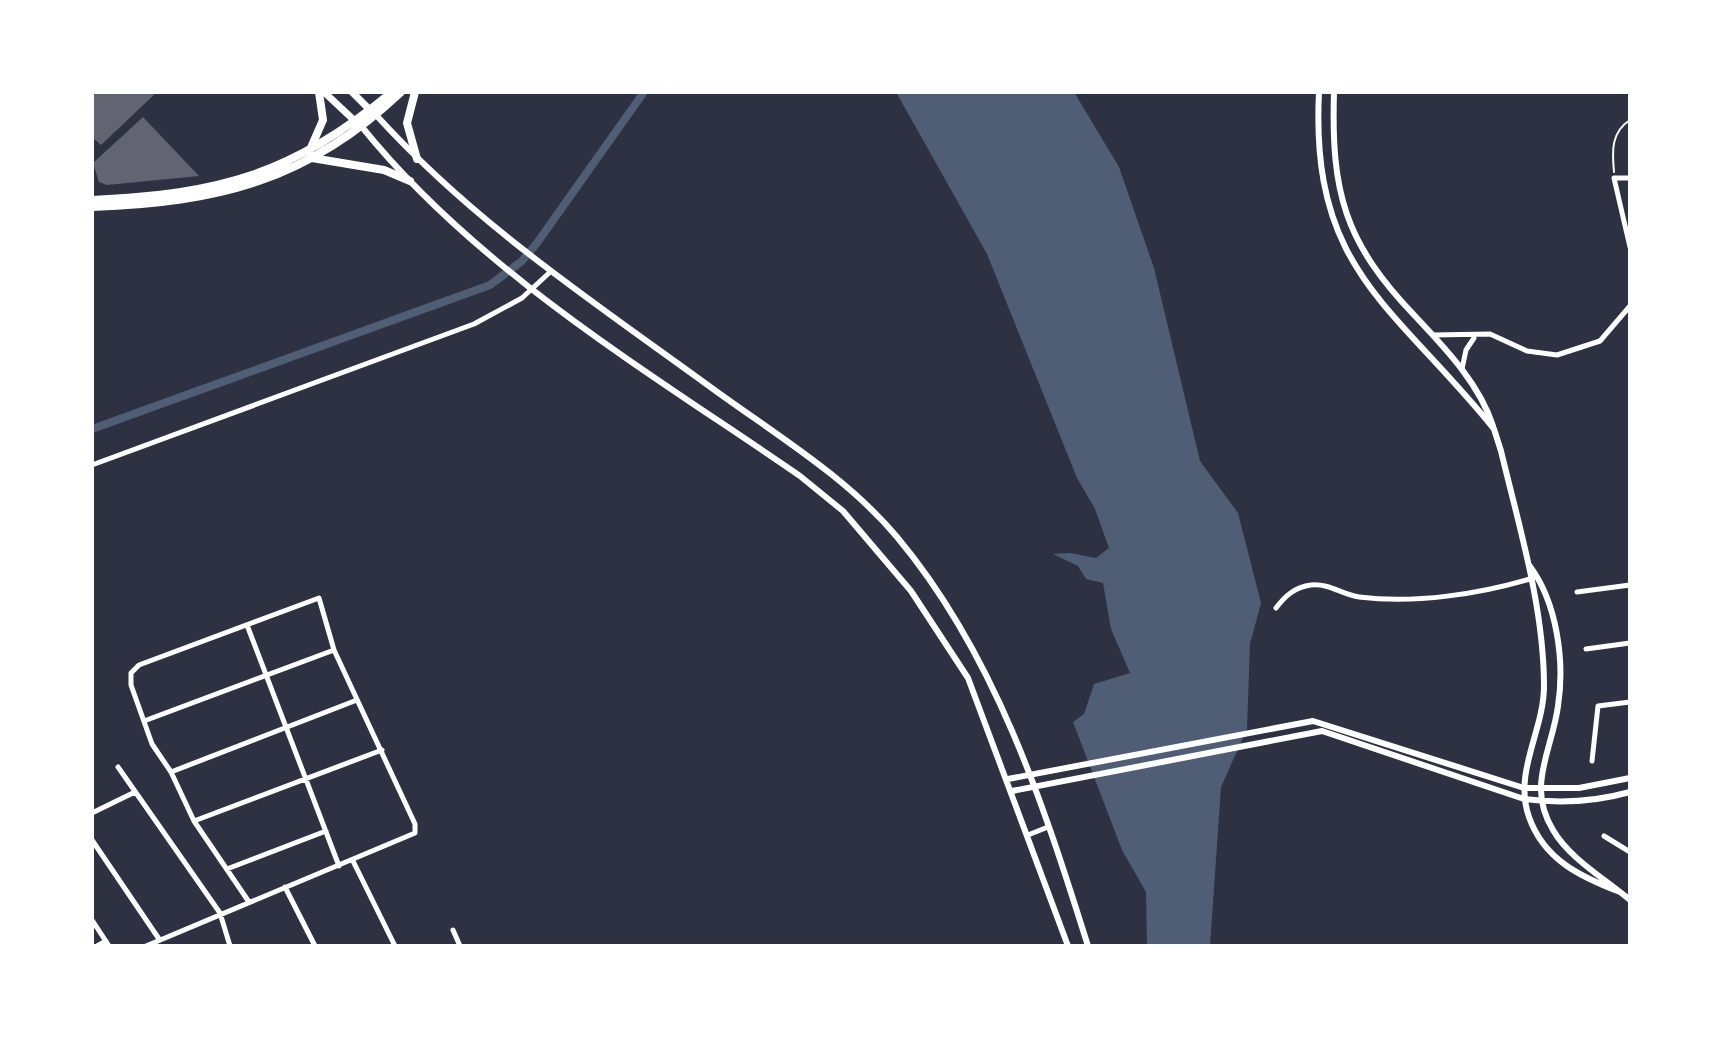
<svg xmlns="http://www.w3.org/2000/svg" width="1722" height="1038" viewBox="0 0 1722 1038" font-family="Inter,sans-serif">
	<style>
		.water { fill: #4f5d75 }
		.lines { fill: none; stroke-linecap: round; stroke-linejoin: round }
		.canal { stroke: #4f5d75; stroke-width: 8 }
		.building { fill: #626471 }
		.path { stroke: #fff; stroke-width: 2 }
		.minor { stroke: #fff; stroke-width: 5 }
		.tertiary { stroke: #fff; stroke-width: 6 }
		.secondary { stroke: #fff; stroke-width: 7 }
		.primary { stroke: #fff; stroke-width: 8 }
	</style>
	<rect width="100%" height="100%" fill="#2d3142"/>
	<path class="water" d="M896,92h178l45,75 35,101 46,193 38,52 23,90 -11,41 -3,85 -26,58 -11,159h-63l-1,-54 -24,-42 -49,-128 11,-8 10,-30 36,-11 -19,-44 -8,-46 -17,-4 -8,-13 -25,-12 17,-1 26,5 13,-10 -14,-39 -18,-31 -90,-224z"/>
	<g class="lines">
		<path class="canal" d="M92,429l398,-144 32,-24 15,-18 107,-151"/>
	</g>
	<path class="building" d="M92,92h65l-56,53 -9,-8z
		M143,117l56,59 -92,9 -8,-3 -6,-19z"/>
	<g class="lines">
		<path class="path" d="M1614,172c-2,-21 -3,-40 16,-52"/>
		<path class="minor" d="M1630,178h-16l16,69
			M1433,335l57,-1 37,17 30,4 43,-14 30,-35
			M1462,369l4,-19 8,-12
			M92,465l382,-141 48,-26 27,-25
			M1577,592l53,-7
			M1276,608c9,-12 19,-21 35,-23 18,-2 32,10 48,12 56,7 121,-3 174,-19
			M247,625l92,241
			M1586,649l44,-6
			M144,721l190,-71
			M1592,761l6,-55 32,-4
			M118,767l102,146 10,33
			M171,772l186,-72
			M92,813l43,-21
			M194,821l188,-71
			M1028,835l20,-8
			M1604,836l26,16
			M92,840l67,99
			M353,861l42,85
			M227,869l99,-38
			M285,887l30,59
			M92,920l17,26
			M453,930l7,16
			M97,946l9,-5
			M146,946l269,-113v-9l-81,-174 -15,-52 -180,67 -8,8v12l21,59 19,28 23,49 55,81"/>
		<path class="tertiary" d="M1319,92c-9,179 75,213 175,337l7,22c18,75 43,157 43,235 0,45 -31,86 -15,131 15,43 52,60 91,75
			M1334,92c-3,100 10,150 81,224 30,32 64,67 78,110
			M376,115c99,109 215,185 333,271 64,47 137,90 188,151 98,117 146,266 191,409
			M362,127c116,144 287,245 438,349l43,35 68,80 57,87 100,268
			M1529,565c28,37 36,96 29,141 -6,45 -32,80 -5,124 16,28 52,49 77,70
			M1008,779l305,-58 211,67h55l51,-10
			M1012,791l310,-60 202,68c37,5 70,3 106,-7"/>
		<path class="secondary" d="M324,92l33,31
			M352,92l19,19"/>
		<path class="primary" d="M415,92l-8,31 10,36
			M309,152l14,-32 -4,-28
			M312,158l72,12 26,11
			M92,200c129,-6 199,-25 300,-108
			M92,207c127,-5 215,-26 309,-115"/>
	</g>
	<rect width="1722" height="1038" fill="none" stroke="#ffffff" stroke-width="188"/>
</svg>
